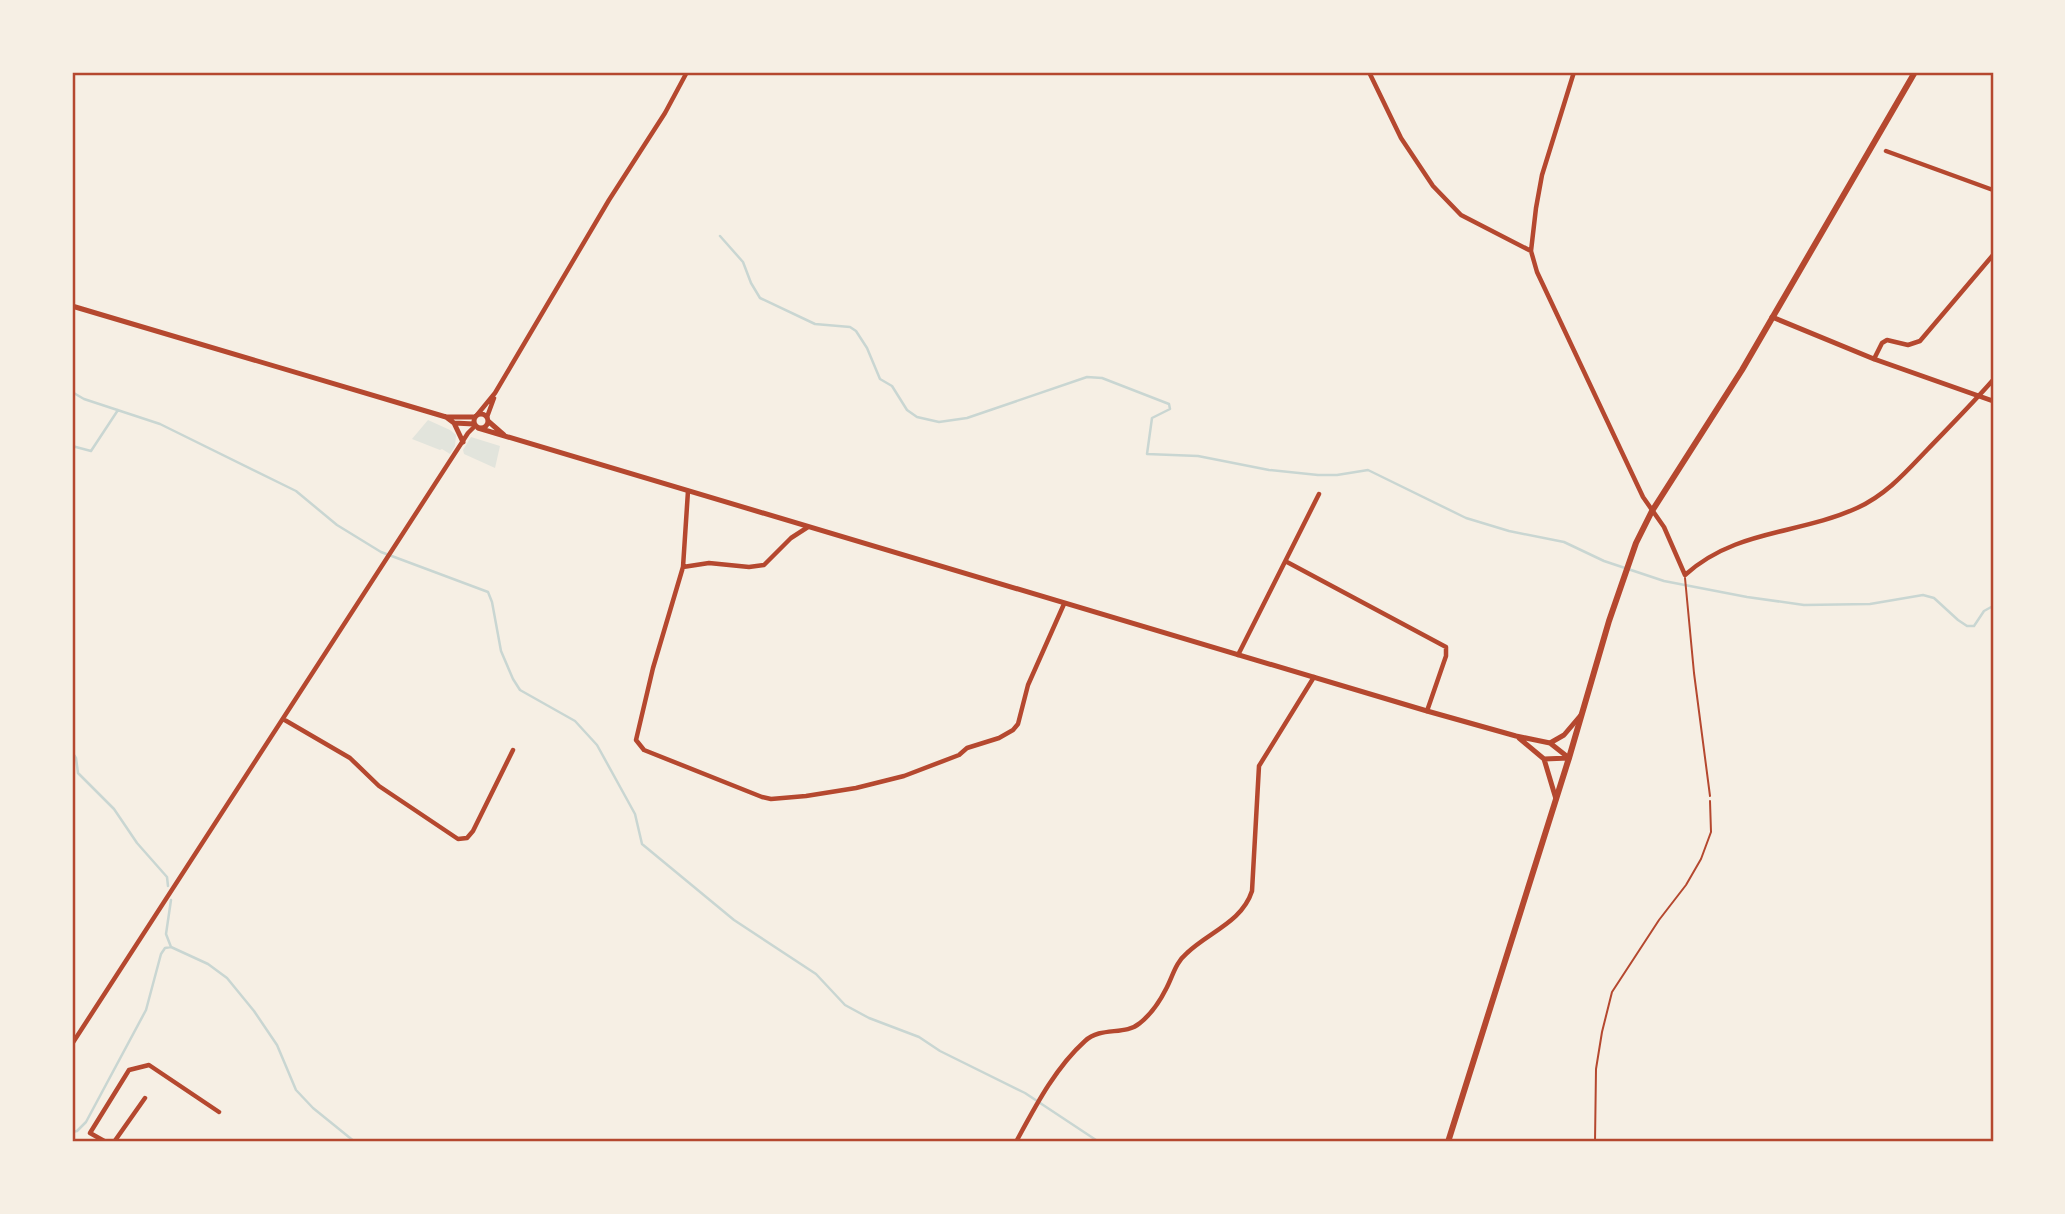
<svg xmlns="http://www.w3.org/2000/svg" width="2065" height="1214" viewBox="0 0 2065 1214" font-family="Literata,serif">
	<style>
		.green { fill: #e2e4dc }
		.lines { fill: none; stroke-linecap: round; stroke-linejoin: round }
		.stream { stroke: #c9d6d2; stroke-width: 2.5 }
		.path { stroke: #b5482f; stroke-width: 2 }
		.service { stroke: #b5482f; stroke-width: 2 }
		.minor { stroke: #b5482f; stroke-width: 4.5 }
		.tertiary { stroke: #b5482f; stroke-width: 5 }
		.primary { stroke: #b5482f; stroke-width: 6 }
		.neatline { fill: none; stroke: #b5482f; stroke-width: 2.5 }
	</style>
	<rect width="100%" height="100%" fill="#f6efe4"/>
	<path class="green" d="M428,420l22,10 6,5 -1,11 -5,8 -8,-5 -2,1 -28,-11z
		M471,437l29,9 -5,22 -31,-14 -1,-4z"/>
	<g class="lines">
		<path class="stream" d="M720,236l23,26 8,21 9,15 55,26 35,3 6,4 11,17 13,31 12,7 15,24 10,7 22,5 28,-4 120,-41 15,1 67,26 1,5 -18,9 -5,36 51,2 71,14 49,5h19l31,-5 98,48 43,13 55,11 40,19 60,20 83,16 57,8 66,-1 53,-9 11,3 24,22 9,6h7l10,-15 9,-5
			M72,392l12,7 76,25 136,67 41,34 44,27 107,40 4,10 9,49 12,28 7,11 55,31 22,24 38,69 7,30 92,76 82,54 29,31 24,13 50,19 21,14 85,42 74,49
			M72,446l19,5 27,-41
			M72,752l4,6 2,15 36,36 23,34 30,34 1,9
			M171,900l-5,34 5,13
			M72,1132l5,-1 9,-9 60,-112 15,-56 4,-6 6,-1 37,17 19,14 27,33 23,34 19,45 17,18 42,34"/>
		<path class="path" d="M1595,1142l1,-73 6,-37 10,-40 47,-72 27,-35 15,-26 10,-27 -1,-31"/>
		<path class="service" d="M1685,578l9,95 16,123"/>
		<path class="minor" d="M1369,72l32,66 32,48 28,29 70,36
			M1574,72l-32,103 -6,33 -5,43 6,21 106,225 21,30 21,48c51,-46 113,-40 172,-67 29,-13 49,-36 70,-58 22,-23 45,-46 66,-70
			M1886,151l107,39
			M1874,359l8,-16 5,-3 21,5 12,-4 73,-86
			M477,415l18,-22 114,-193 56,-87 22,-41
			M487,417l7,-19
			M688,491l-5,76 -30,101 -17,72 8,10 118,47 9,2 35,-3 50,-8 48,-12 55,-21 8,-7 32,-10 14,-8 5,-6 10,-39 36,-81
			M1287,562l159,85v9l-19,55
			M683,567l26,-4 40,4 15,-2 27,-27 17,-11
			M1238,655l81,-161
			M283,719l67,39 29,28 79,53 9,-1 6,-7 40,-81
			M72,1044l396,-611 7,-7
			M106,1142l-16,-9 39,-63 20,-5 70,47
			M114,1142l31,-44
			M1016,1142c19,-35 39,-74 69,-101 16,-15 40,-5 55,-18 10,-8 20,-22 26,-34 7,-13 9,-26 21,-36 22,-21 55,-31 65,-62l7,-125 55,-89"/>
		<path class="tertiary" d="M72,306l374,111h28
			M1772,317l102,42 119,42
			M474 421a7 7 0 1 1 14 0a7 7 0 1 1-14 0Z
			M446,417l8,6 20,1
			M488,421l16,14
			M454,423l9,19
			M478,428l949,283 89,25 34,7 19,15
			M1519,738l25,21 12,40
			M1550,743l14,-8 17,-20
			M1544,759l25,-1"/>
		<path class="primary" d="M1448,1142l121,-384 40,-137 27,-78 16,-32 90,-141 173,-298"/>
	</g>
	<rect width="2065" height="1214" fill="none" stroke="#f6efe4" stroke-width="147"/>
	<rect x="74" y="74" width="1918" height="1066" class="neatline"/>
</svg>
